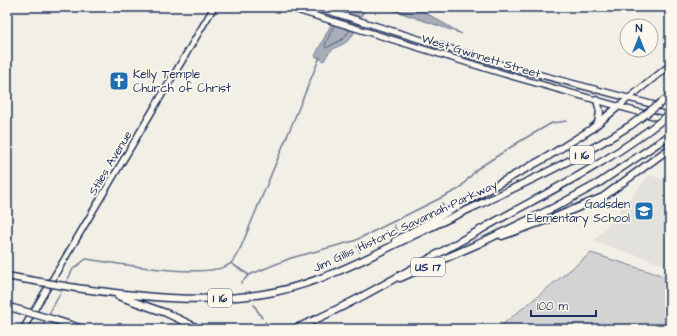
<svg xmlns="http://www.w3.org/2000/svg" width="677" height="336" viewBox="0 0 677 336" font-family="'Architects Daughter',sans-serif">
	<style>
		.built { fill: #e2e1dc }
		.green { fill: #d2d3d2; stroke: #768198 }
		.water { fill: #a9adb7; stroke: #707b93 }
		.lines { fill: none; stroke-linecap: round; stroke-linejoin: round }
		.shore { stroke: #546182; stroke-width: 1 }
		.stream { stroke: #707b93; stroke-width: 1.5 }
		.secondary-casing { stroke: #1b2f5e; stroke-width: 8 }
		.highway-casing { stroke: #1b2f5e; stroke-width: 9 }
		.secondary { stroke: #fbf7ec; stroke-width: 5 }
		.highway { stroke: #fbf7ec; stroke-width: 6 }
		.highway-bridge-casing { stroke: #1b2f5e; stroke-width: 9; stroke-linecap: butt }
		.highway-bridge { stroke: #fbf7ec; stroke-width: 6 }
		.labels { text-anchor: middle; stroke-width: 3.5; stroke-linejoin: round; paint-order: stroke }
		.shield { fill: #fbf7ec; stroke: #5e6b89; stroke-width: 1 }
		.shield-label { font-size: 11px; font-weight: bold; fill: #1b2f5e }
		.street-label { font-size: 12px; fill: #1b2f5e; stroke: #fbf7ec }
		.poi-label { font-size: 12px; fill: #1b2f5e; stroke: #fbf7ec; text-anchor: start }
	</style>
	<rect width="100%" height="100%" fill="#f2efe6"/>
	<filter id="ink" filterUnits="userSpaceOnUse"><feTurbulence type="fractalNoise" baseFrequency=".025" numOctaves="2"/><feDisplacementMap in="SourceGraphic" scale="8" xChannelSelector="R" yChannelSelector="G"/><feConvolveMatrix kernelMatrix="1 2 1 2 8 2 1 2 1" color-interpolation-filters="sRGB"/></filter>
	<g filter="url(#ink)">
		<path class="built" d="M649,175l21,6v86l-76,-26z"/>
		<path class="green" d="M591,253l79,25v51h-173z"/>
		<path class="water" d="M340,7h24v3c-3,8 -7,19 -12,26 -9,13 -20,7 -28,25l-9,-5z
			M384,7h32l46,27z"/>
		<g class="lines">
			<path class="shore" d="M334,25l-9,20 1,3 17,-9 7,-9"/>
			<path class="stream" d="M442,203l3,6
				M394,225l3,8
				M377,238l3,4
				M357,246l3,6
				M232,264l17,11 42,-17 63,-17 105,-52 18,-20 45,-29 30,-17 15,-2
				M241,283l8,-8
				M65,285l8,-16 13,-10c27,4 126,22 145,4 4,-4 7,-11 10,-16l79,-190
				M254,305l8,13
				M48,316l15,-28
				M265,322l5,5
				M42,329l4,-9"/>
			<defs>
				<path id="secondary" d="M287,7l214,66 169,48
					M315,7l188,58 167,44
					M619,106l51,-41
					M23,329l191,-322"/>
				<path id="highway" d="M597,100l3,12 -2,11
					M502,236l56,-20 45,-19 67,-49
					M395,241l152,-84 43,-27 29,-24
					M7,276l16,3
					M400,278l78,-34 77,-37 44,-24 71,-48
					M76,288c65,9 132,17 198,4 54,-11 104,-40 153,-63 69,-33 140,-63 204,-104
					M118,296l48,17 34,16
					M55,320l28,9
					M294,329c65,-27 126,-66 188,-100 56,-32 115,-60 167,-99"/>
			</defs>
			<use href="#secondary" class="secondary-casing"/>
			<use href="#highway" class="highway-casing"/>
			<use href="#secondary" class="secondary"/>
			<use href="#highway" class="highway"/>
			<defs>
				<path id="highway-bridge" d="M631,125l39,-29
					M649,130l21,-16
					M23,279l53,9
					M9,307l46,13"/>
			</defs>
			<use href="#highway-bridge" class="highway-bridge-casing"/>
			<use href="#highway-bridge" class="highway-bridge"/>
		</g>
	</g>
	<defs>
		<symbol id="church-square" viewBox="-11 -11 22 22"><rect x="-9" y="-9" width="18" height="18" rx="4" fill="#1f6fb2" stroke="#fbf7ec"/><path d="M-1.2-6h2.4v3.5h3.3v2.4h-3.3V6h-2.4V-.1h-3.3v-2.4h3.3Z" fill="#fff"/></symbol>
		<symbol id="school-square" viewBox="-11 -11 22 22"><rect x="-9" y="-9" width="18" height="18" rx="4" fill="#1f6fb2" stroke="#fbf7ec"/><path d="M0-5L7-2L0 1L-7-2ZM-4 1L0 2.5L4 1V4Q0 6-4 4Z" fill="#fff"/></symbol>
	</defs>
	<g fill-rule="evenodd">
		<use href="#church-square" x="108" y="70" width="22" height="22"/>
		<use href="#school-square" x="633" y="200" width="22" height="22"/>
	</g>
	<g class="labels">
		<g class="shield">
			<rect x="570" y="146" width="24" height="18" rx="3"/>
			<rect x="411" y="258" width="34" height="18" rx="3"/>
			<rect x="208" y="289" width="24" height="18" rx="3"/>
		</g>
		<g class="shield-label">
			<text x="582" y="159">I 16</text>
			<text x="428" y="271">US 17</text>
			<text x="220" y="302">I 16</text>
		</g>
		<g class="street-label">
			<text transform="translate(481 56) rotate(17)" y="4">West Gwinnett Street</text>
			<text transform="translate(110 163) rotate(-59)" y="4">Stiles Avenue</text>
			<text transform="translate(405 226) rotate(-25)" y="4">Jim Gillis Historic Savannah Parkway</text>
		</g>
		<g class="poi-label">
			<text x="133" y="78">Kelly Temple<tspan x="133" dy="14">Church of Christ</tspan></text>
			<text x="630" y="208" text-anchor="end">Gadsden<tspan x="630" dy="14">Elementary School</tspan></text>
		</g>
	</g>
	<rect width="677" height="336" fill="none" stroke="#fbf7ec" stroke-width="24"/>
	<rect x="12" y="12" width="653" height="312" fill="none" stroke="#1b2f5e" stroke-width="1.5" filter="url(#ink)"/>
	<g transform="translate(639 38)"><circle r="19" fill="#fbf7ec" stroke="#a1a7b3"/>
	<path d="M0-3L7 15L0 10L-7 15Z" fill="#1f6fb2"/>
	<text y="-6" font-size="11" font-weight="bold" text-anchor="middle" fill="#1b2f5e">N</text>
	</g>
	<path d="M531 310v6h65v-6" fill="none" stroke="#1b2f5e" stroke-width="2"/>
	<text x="537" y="310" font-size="12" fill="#1b2f5e" stroke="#fbf7ec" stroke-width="3" paint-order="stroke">100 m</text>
</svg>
